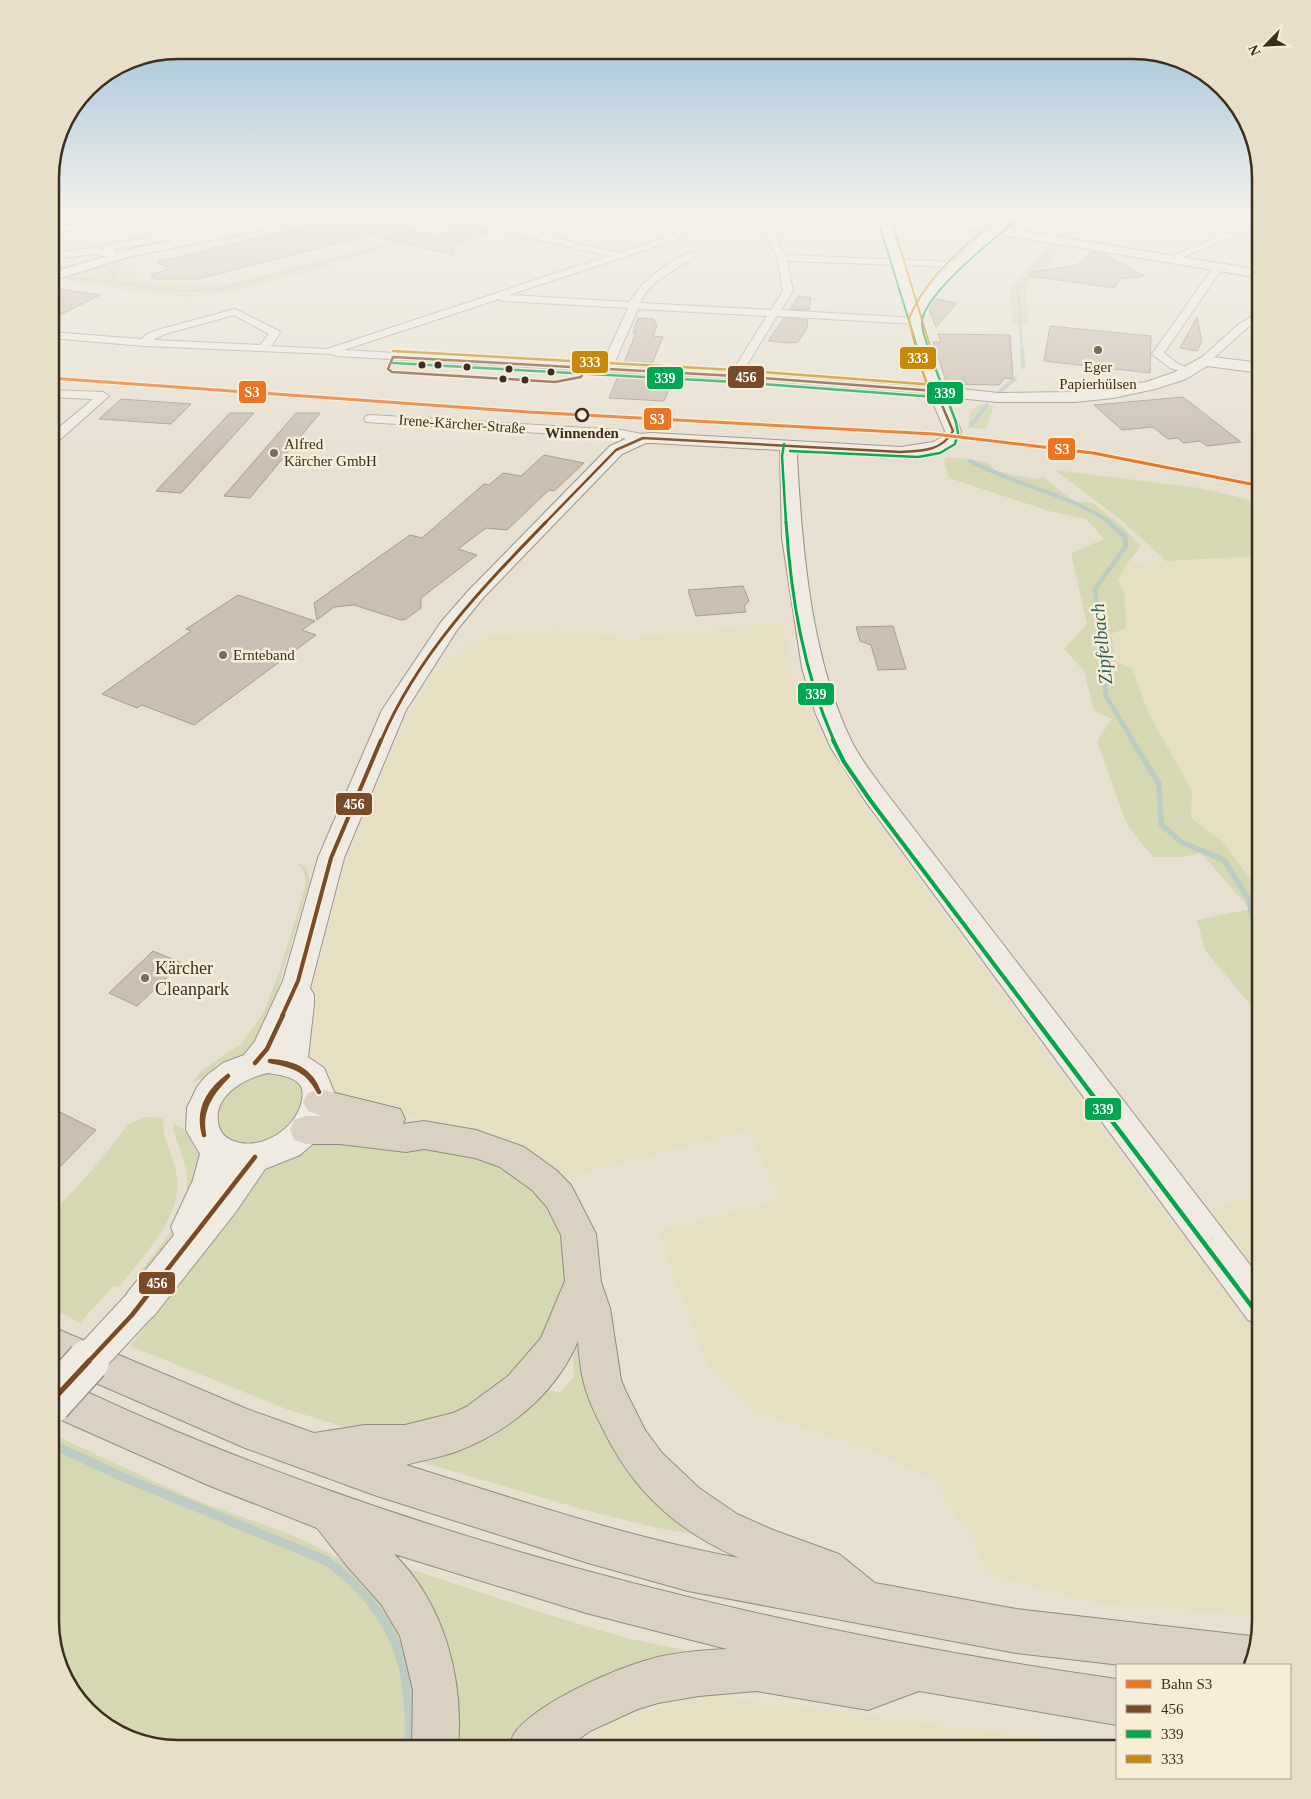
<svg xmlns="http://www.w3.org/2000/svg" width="1311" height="1799" viewBox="0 0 1311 1799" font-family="'Times New Roman',serif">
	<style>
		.farmland { fill: #e6dfc2 }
		.green { fill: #d6d7b3 }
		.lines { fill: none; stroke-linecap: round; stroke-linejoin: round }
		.stream-far4 { stroke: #bcccc2; stroke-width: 2.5 }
		.stream-far3 { stroke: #bcccc2; stroke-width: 4 }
		.stream-far2 { stroke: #bcccc2; stroke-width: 4.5 }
		.stream-far1 { stroke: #bcccc2; stroke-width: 5.5 }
		.stream { stroke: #bcccc2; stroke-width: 9 }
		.building { fill: #cbbfb2; stroke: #a89c90 }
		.street-casing { stroke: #ada599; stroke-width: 2 }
		.secondary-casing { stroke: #9c958a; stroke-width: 2 }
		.highway-casing { stroke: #928b80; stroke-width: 2 }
		.street { fill: #efebe3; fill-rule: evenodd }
		.secondary { fill: #efebe3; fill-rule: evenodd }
		.highway { fill: #dad1c2; fill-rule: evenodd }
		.secondary-bridge-far1-casing { stroke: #9c958a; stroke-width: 36; stroke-linecap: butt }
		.secondary-bridge-casing { stroke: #9c958a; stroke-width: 45; stroke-linecap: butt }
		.secondary-bridge-far1 { stroke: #efebe3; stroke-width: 34 }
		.secondary-bridge { stroke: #efebe3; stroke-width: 42 }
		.bus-1-far4-casing { stroke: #f7eed8; stroke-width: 5 }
		.bus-1-far3-casing { stroke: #f7eed8; stroke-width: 6 }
		.bus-1-far2-casing { stroke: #f7eed8; stroke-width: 8 }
		.bus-1-far1-casing { stroke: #f7eed8; stroke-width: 8 }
		.bus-1-casing { stroke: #f7eed8; stroke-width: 9 }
		.bus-2-far4-casing { stroke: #f7eed8; stroke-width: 4 }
		.bus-2-far3-casing { stroke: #f7eed8; stroke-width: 5 }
		.bus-2-far2-casing { stroke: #f7eed8; stroke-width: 6 }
		.bus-2-far1-casing { stroke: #f7eed8; stroke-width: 8 }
		.bus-2-casing { stroke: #f7eed8; stroke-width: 8 }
		.bus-3-far1-casing { stroke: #f7eed8; stroke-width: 4 }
		.bus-3-casing { stroke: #f7eed8; stroke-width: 5 }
		.bus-1-far4 { stroke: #7a4b2a; stroke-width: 2.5 }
		.bus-1-far3 { stroke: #7a4b2a; stroke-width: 3 }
		.bus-1-far2 { stroke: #7a4b2a; stroke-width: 4 }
		.bus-1-far1 { stroke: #7a4b2a; stroke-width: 4.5 }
		.bus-1 { stroke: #7a4b2a; stroke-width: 5.5 }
		.bus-2-far4 { stroke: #00a651; stroke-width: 2 }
		.bus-2-far3 { stroke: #00a651; stroke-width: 2.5 }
		.bus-2-far2 { stroke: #00a651; stroke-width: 3 }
		.bus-2-far1 { stroke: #00a651; stroke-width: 4 }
		.bus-2 { stroke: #00a651; stroke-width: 4.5 }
		.bus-3-far1 { stroke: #c88808; stroke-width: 2 }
		.bus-3 { stroke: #c88808; stroke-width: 2.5 }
		.rail-1-casing { stroke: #f7eed8; stroke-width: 5.5 }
		.rail-1 { stroke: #ec7524; stroke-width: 3 }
		.poi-dot { fill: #786c5e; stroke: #f7eed8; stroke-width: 2 }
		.bus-dot { fill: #3d2e20; stroke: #f7eed8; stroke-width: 2 }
		.stop-dot { fill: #f7eed8; stroke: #3d2e20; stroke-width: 2.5 }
		.labels { text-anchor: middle; stroke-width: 5; stroke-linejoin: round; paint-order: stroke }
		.far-poi-label { font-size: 15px; fill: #3d2e20; stroke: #f7eed8; text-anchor: start }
		.far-street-label { font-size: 15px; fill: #3d2e20; stroke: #f7eed8 }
		.far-stop-label { font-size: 15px; font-weight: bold; fill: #3d2e20; stroke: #f7eed8 }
		.poi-label { font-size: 18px; fill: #3d2e20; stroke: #f7eed8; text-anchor: start }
		.water-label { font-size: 19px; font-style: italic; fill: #2f5d5a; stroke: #f7eed8 }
		.rim { fill: none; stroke: #3d2e20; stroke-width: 2.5 }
		.line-badge { stroke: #f7eed8; stroke-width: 2 }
		.badge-label { font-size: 14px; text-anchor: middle; font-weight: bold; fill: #fff }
	</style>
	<rect width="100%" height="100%" fill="#e7e0d1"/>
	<path class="farmland" d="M1261,556v337l-39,-52 -31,-24 1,-26 -44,-79 -16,-43 -15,-7 -6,-28 15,-6 -1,-34 -7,-14 9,-16z
		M782,622l15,71 64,109 310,421 90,-31v424l-169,-13 -107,-30 -6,-23 -46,-70 -62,-31 -115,-36 -48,-46 -51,-136 122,-31 -30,-70 -188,49 -40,-31 -15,-8 -33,-11 -73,-15 -65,-19 -27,-35 -3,-47 43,-157 34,-86 48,-92 44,-39 84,-10 69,10z
		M709,1695l258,34 150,17v3h-538l45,-32z"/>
	<path class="green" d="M1181,212h39l-49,8 15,5 -14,5 -33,-7 -60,9 -8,5 -11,-2 6,-4 16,-3z
		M440,217l11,2 -10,12 -19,8 -93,25 4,2 -100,26 -45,5 -24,-1 -106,-17 57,-18 12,5 13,15 86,3 186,-48 13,-5z
		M1050,244l15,2 -39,44 3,36 -16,-1 -3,-37z
		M979,404l15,2 -8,23 -18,-1 2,-16z
		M947,457l40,5 9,9 38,8 9,-2 31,24 19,2 27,21 21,22 -14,18 -9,16 7,14 1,34 -15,6 5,28 16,6 16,44 44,79 -1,27 31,23 39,52v125l-56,-68 -8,-30 53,-11 -49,-56 -17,4h-31l-26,-32 -30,-84 15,-22 -18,-8 -10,-40 -20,-22 23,-25 -16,-71 33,-14 -18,-20 -37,-8 -100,-33 -5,-16z
		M1055,470l144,18 48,11 14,19v38l-95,5 -45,-41z
		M300,863l7,5 3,14 -39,129 -21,41 -41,25 -16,5 8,-11 41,-28 21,-29 16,-41 27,-89 -2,-12 -6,-7z
		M265,1070l34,9 9,18 -14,32 -37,17 -26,-3 -15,-15 -1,-21 14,-20z
		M144,1117l18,1 1,2c0,21 11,37 14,57 5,42 -36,81 -58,110l-5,-2 -34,38 -30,-16v-91l42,-46 36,-45z
		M174,1123l15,10 13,23 -24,70 -37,52 -4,-2c21,-28 53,-61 50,-99 -1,-16 -10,-33 -14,-49z
		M350,1138l123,17 34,15 27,20 9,12 15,28 5,16 1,41 -9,38 -46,62 -80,41 -78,1 -62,-19 -159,-64 43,-54 -6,-4 86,-113 60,-33z
		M577,1328l124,208 -48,-9 -72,-18 -173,-51 139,-69 13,4 14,-17 -2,-31z
		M50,1433c47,22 94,44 141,65 53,22 146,44 182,90 18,24 39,66 41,96 2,22 2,43 2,65h-246l-56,-17 -47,-47 -17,-64z
		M404,1567l135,45 87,26 59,12 -33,9 -39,15 -100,64 -10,11h-57z"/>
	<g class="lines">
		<path class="stream-far4" d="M1190,221l40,-9
			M421,236l14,-6 13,-18
			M1066,236l5,-4 13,-3 115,-17
			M50,266l57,2 6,4 4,11 68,8 36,-2 186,-49
			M64,277l53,6
			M1022,350l-4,-61 38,-45"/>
		<path class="stream-far3" d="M1022,349l1,18
			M1000,391l15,-12
			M972,424l15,-19
			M970,461c45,24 99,33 141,62"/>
		<path class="stream-far2" d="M1109,522l16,15 1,9 -31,43 11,107 27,45"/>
		<path class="stream-far1" d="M1132,740l27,44 2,40 20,18 43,18 25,40 12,65"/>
		<path class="stream" d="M50,1443l66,31 211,87c68,51 86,104 82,188"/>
	</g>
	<path class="building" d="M362,212h8l63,25 13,-5 8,-10 35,9 -35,15h2l-3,9 -83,-20 -171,44h-47v-5l18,-5 -13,-7z
		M463,212h49l-22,10 -30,-7z
		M1091,252l13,2 41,22 -25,3 -5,9 -85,-12v-4l47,-7z
		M50,287l16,3 34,5 -50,25z
		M799,296l12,2 -2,12 -19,-1z
		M936,299l21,4 -21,24 -7,-19z
		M1197,317l5,24 -5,10 -17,-3z
		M638,318l16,1 3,7 -4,10 10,1 -12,29 -28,-1 13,-32h-3z
		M784,318l24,2 -1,8 -9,14 -8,1 -22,-2z
		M1050,326l101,10 -1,37 -106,-12z
		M938,334l72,1 3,44 -8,-1 -6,7 -52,-1 -14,-42h8z
		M619,374l38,2 17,2 -10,23 -55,-3z
		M1183,397l58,45 -34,4 -7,-5 -17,2 -5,-5 -10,1 -15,-12 -31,3 -28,-25z
		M121,399l70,5 -20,20 -72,-5z
		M230,413h24l-73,80 -25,-2z
		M296,413h24l-70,85 -26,-2z
		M544,455l40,8 -30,28 -5,-1 -42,40 -21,-2 -28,21 19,6 -56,43v10l-15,11 -5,1 -47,-15 -20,2 -17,13 -3,-17 96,-68 12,3 62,-54 5,1 14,-12 18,3z
		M743,586l6,15 -5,5 2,6 -50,4 -8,-26z
		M238,595l77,26 -13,9 14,5 -122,90 -52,-20 -5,3 -35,-14 89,-63 -5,-2z
		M893,626l13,43 -28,1 -7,-25 -11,-4 -4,-14z
		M153,951l29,12 -45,43 -28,-13z
		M50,1107l46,23 -46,47z"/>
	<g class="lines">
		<defs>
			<path id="street" d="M50,212h16l-16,5z
				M115,212h17l-27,8 -4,-3z
				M202,212h11l21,12 49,-12h16l-66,18 -120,19 1,3 9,4 -5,3 -21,-5 -47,5v-6l47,-5 7,2 1,-5 3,-1 116,-18z
				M586,212h14l-62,22 80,19 51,-17 50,-24 7,2 -51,26 -166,55 121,7c9,-19 42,-44 62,-50l5,3 -2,2c-19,13 -45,23 -55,46l131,7 12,-19 -6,-33 -21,-46h8l21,43 176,7 2,2 -5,3 -171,-6 6,30 -12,19 134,8 5,3 -5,3 -138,-8 -35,57 194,15 6,3 -6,3 -201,-15 -398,-23 -5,-2 -188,-8 -94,-8v-6l92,7 5,-5 10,-4 78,-21 44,22 1,2 -9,13 56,3 281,-93 -154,-36v-4l73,16zM499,299l4,2 125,7 -26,57 -258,-15zM638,309l129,7 -35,56 -119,-6zM234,315l35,19 -9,11 -107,-5 12,-6z
				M108,222l3,1v4l-61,6v-6z
				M1250,223h11v6l-7,-1 -81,33 -8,-2z
				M1215,265l8,2 -59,86 14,11 19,7 -6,3 -21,-6 -18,-14z
				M1261,311v8l-14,9 -39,35h-8v-4l39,-35z
				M50,390l53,2 6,4 -55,49 -4,1v-11l43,-36 -43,-2z
				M370,415l251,15 26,5 2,3 -6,4 -22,-4 -255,-16 -2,-3 2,-3z"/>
			<path id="secondary" d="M309,212h25l-6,4 -195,40 -83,25v-8l80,-24z
				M693,212h86c-8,8 -78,8 -86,0z
				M876,212h35l81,14 17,-14h14l-19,16 257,42v8l-264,-44c-18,15 -73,64 -75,87 0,8 17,55 21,66l55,6 77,-1 71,-10 29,-10 29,-16 57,7v10l-54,-7 -21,13 -31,10 -42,9 -38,4h-77l-51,-5 14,34c-1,5 -2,10 -6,13 -29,22 -121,9 -157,7l-1,5c5,93 14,206 57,290 8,15 20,30 30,44l377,489v46l-13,-5 -382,-518 -35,-54 -16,-36 -13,-44 -20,-130 -2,-88 -128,-7h-6l-24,11 -139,144 -26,32 -51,80 -62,148 -34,130 4,7v9l-6,53 16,11 11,26 -3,18 -15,28 -17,15 -35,14 -30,44 -82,104 -13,5 -13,-5 -5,-12 5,-12 47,-58 -3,-8 22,-47 7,-26 -14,-24 1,-22 10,-21 9,-11 17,-13 21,-8 11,-14 28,-60 35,-123 64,-148 59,-88 28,-32 141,-144 27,-12 15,-1 249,14 32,-5 9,-5 3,-6 -17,-40zM889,216l95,16 -45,43 -22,28zM268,1073c11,2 25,3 32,12 3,4 3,10 2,15 -5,29 -43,53 -71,40 -8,-4 -12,-10 -13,-18 -4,-27 27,-44 50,-49z"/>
			<path id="highway" d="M319,1089l81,20 5,10 -2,5 21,-3 52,9 48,17 32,23 15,15 25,49 5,48 9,26 11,72 5,12 19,38 17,23 37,35 38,26 36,16 66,24 36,29 141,26 235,27 6,2 -8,27h-128l-105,-12 -328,-62 -100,-28 -211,-67 -132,-48 -195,-85v-37l197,83 67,24 51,-8h40l48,-12 13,-6 42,-31 33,-38 24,-57 -4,-46 -14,-28 -15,-17 -32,-23 -25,-9 -51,-9 -18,3 -66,-8h-34l-12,-4 -4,-10 4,-10 12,-4h16l-14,-5 -5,-9 5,-9zM578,1341c1,13 2,26 5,39 4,17 12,34 20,49 30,62 73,101 136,129 -114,-21 -223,-59 -333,-93 17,-5 36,-8 52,-14 52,-20 98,-58 120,-110z
				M50,1376c35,14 68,31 102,45 53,23 107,44 162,64 258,93 531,155 803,194v46l-198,-34 -51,19 -112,-19 -57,5 -41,7 -20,6 -48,22 -24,18h-58c2,-6 4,-13 8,-18 26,-31 102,-64 142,-74 22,-5 46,-7 69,-8l-141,-36 -192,-59c51,51 70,125 64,195h-46l1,-59 -13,-54 -19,-32 -34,-38 -30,-38 -107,-42 -160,-71z"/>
		</defs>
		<use href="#street" class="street-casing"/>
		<use href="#secondary" class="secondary-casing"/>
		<use href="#highway" class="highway-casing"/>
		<use href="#street" class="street"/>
		<use href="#secondary" class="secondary"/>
		<use href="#highway" class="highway"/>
		<defs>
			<path id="secondary-bridge-far1" d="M87,1362l53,-57"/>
			<path id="secondary-bridge" d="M50,1403l38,-42"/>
		</defs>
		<use href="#secondary-bridge-far1" class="secondary-bridge-far1-casing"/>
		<use href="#secondary-bridge" class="secondary-bridge-casing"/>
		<use href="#secondary-bridge-far1" class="secondary-bridge-far1"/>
		<use href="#secondary-bridge" class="secondary-bridge"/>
		<defs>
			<path id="bus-1-far4" d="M585,368l-4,9 -26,5 -163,-10 -4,-3 5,-12 342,19 201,15
				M545,523l71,-73 27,-12 258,14c21,-1 41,-1 52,-21l-17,-40"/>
			<path id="bus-1-far3" d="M381,741c36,-86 101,-153 165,-219"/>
			<path id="bus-1-far2" d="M282,1016l16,-35 33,-123 50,-118"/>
			<path id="bus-1-far1" d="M270,1061c23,4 38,9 49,31
				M270,1061c24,2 40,8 49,31
				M255,1063l12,-14 16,-34
				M204,1135c-7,-25 4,-44 24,-59
				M204,1135c-5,-25 7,-42 24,-59
				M88,1362l44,-47 123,-158"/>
			<path id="bus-1" d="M50,1403l39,-42"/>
			<path id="bus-2-far4" d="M876,214l42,136
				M929,350c-3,-9 -8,-21 -7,-30 6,-30 75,-84 99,-103"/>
			<path id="bus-2-far3" d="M393,363l342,19 201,15
				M784,444l-2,12 4,67
				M790,451l128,6 22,-4 15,-9 3,-11 -2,-11 -28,-73"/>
			<path id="bus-2-far2" d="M786,522c5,75 17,149 48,219"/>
			<path id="bus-2-far1" d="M833,740l11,22 26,38 163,216"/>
			<path id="bus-2" d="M1032,1015l224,297"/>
			<path id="bus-3-far1" d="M889,212l41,134
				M916,350l-7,-31c17,-44 61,-78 97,-107"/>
			<path id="bus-3" d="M915,349l15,44
				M393,351l342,19 201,15"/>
		</defs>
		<use href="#bus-1-far4" class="bus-1-far4-casing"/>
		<use href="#bus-1-far3" class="bus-1-far3-casing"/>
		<use href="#bus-1-far2" class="bus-1-far2-casing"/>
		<use href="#bus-1-far1" class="bus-1-far1-casing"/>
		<use href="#bus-1" class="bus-1-casing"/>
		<use href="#bus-2-far4" class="bus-2-far4-casing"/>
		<use href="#bus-2-far3" class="bus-2-far3-casing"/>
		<use href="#bus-2-far2" class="bus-2-far2-casing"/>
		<use href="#bus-2-far1" class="bus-2-far1-casing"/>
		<use href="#bus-2" class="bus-2-casing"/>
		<use href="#bus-3-far1" class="bus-3-far1-casing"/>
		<use href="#bus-3" class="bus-3-casing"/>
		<use href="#bus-1-far4" class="bus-1-far4"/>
		<use href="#bus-1-far3" class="bus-1-far3"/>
		<use href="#bus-1-far2" class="bus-1-far2"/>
		<use href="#bus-1-far1" class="bus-1-far1"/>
		<use href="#bus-1" class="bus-1"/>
		<use href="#bus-2-far4" class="bus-2-far4"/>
		<use href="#bus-2-far3" class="bus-2-far3"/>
		<use href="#bus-2-far2" class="bus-2-far2"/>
		<use href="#bus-2-far1" class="bus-2-far1"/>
		<use href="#bus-2" class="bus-2"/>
		<use href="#bus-3-far1" class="bus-3-far1"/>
		<use href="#bus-3" class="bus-3"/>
		<defs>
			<path id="rail-1" d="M50,378l478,34 406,22 159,19 168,33"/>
		</defs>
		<use href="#rail-1" class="rail-1-casing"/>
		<use href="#rail-1" class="rail-1"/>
	</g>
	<linearGradient id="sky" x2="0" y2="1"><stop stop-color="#96bed9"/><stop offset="0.46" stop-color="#f4f1ea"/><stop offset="1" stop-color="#f4f1ea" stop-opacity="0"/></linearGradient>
	<rect width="1311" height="464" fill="url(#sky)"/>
	<g class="poi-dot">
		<circle cx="1098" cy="350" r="5"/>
		<circle cx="274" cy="453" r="5"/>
		<circle cx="223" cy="655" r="5"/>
		<circle cx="145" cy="978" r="5"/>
	</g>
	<g class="bus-dot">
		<circle cx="422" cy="365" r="4.5"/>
		<circle cx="438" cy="365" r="4.5"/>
		<circle cx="467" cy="367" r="4.5"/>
		<circle cx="509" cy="369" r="4.5"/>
		<circle cx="551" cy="372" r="4.5"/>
		<circle cx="503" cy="379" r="4.5"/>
		<circle cx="525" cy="380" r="4.5"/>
	</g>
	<circle class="stop-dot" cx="582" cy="415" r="6"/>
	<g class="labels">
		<g class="far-poi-label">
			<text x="1098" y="372" text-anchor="middle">Eger<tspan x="1098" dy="17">Papierhülsen</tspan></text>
			<text x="284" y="449">Alfred<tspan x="284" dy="17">Kärcher GmbH</tspan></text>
			<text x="233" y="660">Ernteband</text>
		</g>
		<g class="far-street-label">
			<text transform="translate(462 424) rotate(4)" y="5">Irene-Kärcher-Straße</text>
		</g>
		<g class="far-stop-label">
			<text x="582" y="438">Winnenden</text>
		</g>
		<g class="poi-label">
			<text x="155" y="974">Kärcher<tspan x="155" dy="21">Cleanpark</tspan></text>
		</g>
		<g class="water-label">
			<text transform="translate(1101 644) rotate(-96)" y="7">Zipfelbach</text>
		</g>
	</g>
	<path d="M0 0H1311V1799H0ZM178 59H1133A119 119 0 0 1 1252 178V1621A119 119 0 0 1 1133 1740H178A119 119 0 0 1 59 1621V178A119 119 0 0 1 178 59Z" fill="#e8dfc9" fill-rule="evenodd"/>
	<path class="rim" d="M178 59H1133A119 119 0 0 1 1252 178V1621A119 119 0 0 1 1133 1740H178A119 119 0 0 1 59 1621V178A119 119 0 0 1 178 59Z"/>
	<g class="line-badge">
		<rect x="899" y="346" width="38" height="24" rx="5" fill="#c88808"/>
		<rect x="571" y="350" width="38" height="24" rx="5" fill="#c88808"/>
		<rect x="727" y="365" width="38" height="24" rx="5" fill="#7a4b2a"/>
		<rect x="646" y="366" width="38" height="24" rx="5" fill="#00a651"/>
		<rect x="238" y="380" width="29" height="24" rx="5" fill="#ec7524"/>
		<rect x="926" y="381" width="38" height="24" rx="5" fill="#00a651"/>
		<rect x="643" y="407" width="29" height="24" rx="5" fill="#ec7524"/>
		<rect x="1047" y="437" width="29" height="24" rx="5" fill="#ec7524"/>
		<rect x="797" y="682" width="38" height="24" rx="5" fill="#00a651"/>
		<rect x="335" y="792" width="38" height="24" rx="5" fill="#7a4b2a"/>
		<rect x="1084" y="1097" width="38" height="24" rx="5" fill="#00a651"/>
		<rect x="138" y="1271" width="38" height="24" rx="5" fill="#7a4b2a"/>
	</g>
	<g class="badge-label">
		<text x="918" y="363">333</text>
		<text x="590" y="367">333</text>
		<text x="746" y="382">456</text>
		<text x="665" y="383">339</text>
		<text x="252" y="397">S3</text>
		<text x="945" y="398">339</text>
		<text x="657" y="424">S3</text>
		<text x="1062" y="454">S3</text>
		<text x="816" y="699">339</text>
		<text x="354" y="809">456</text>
		<text x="1103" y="1114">339</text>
		<text x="157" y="1288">456</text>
	</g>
	<rect x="1116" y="1664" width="175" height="115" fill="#f7eed8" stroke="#ada18e"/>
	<rect x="1126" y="1680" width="25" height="8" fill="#ec7524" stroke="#ada18e"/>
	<text x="1161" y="1689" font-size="15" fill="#3d2e20">Bahn S3</text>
	<rect x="1126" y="1705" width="25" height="8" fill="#7a4b2a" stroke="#ada18e"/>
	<text x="1161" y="1714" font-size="15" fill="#3d2e20">456</text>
	<rect x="1126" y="1730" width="25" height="8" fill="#00a651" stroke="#ada18e"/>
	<text x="1161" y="1739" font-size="15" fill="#3d2e20">339</text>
	<rect x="1126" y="1755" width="25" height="8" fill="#c88808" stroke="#ada18e"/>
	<text x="1161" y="1764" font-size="15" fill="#3d2e20">333</text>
	<g transform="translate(1266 45) rotate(246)" stroke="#f7eed8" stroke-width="4" paint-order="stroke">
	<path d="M0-4L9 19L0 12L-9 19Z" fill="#3d2e20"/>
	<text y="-8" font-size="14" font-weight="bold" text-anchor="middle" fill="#3d2e20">N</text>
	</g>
</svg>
